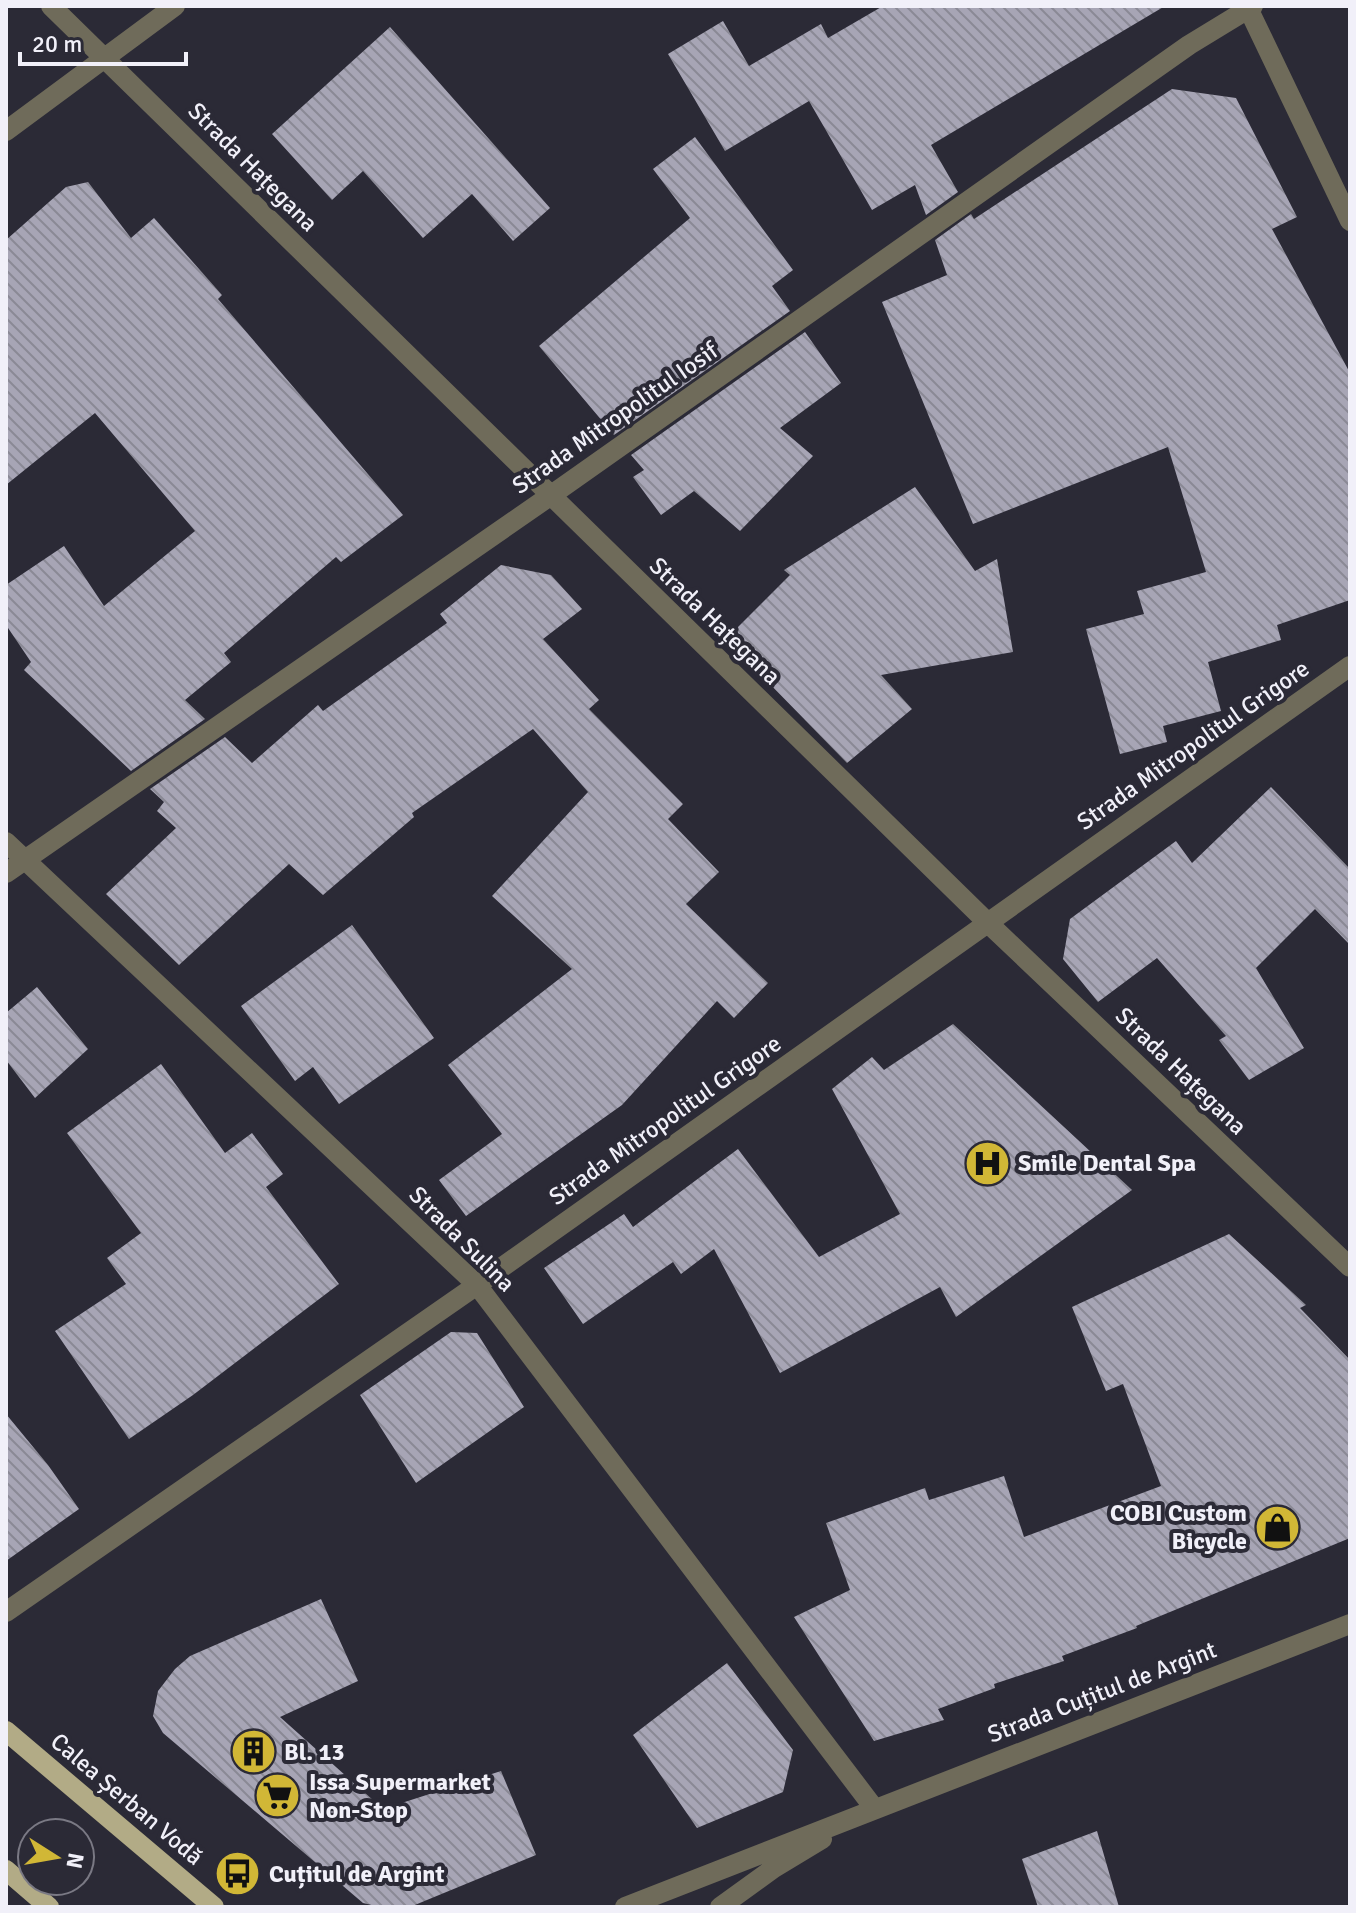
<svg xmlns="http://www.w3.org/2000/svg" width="1356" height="1913" viewBox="0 0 1356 1913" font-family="Signika,sans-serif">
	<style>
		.building { fill: url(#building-back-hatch) }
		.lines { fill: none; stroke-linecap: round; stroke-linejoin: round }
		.minor { stroke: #6f6b5a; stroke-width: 20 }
		.major { stroke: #b2ab86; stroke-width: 20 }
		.labels { text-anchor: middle; stroke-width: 8; stroke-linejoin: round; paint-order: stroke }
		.street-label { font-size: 24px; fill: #f1f0f9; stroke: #2b2a36 }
		.poi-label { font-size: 24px; font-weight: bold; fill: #f1f0f9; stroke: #2b2a36; text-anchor: start }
	</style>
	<defs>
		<pattern id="building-back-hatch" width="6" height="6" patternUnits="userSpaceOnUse" patternTransform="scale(2)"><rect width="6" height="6" fill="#a7a5b5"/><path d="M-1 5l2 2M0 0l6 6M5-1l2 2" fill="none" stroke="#8a8995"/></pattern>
	</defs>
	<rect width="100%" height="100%" fill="#2b2a36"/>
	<path class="building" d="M883,6h282l-234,139 27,47 -32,23 -11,-30 -43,25 -63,-109 -84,50 -57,-97 55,-33 26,45 72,-42 7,14z
		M390,27l160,181 -37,33 -41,-47 -49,44 -60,-67 -31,29 -60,-66z
		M1172,89l64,9 61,119 -25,12 78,144v227l-73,25 4,15 -73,22 13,49 -58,15 4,16 -47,12 -34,-125 58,-15 -7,-23 69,-19 -38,-125 -195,77 -91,-222 65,-27 -12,-35 36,-26 3,5z
		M695,137l98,133 -21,16 18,25 -176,124 -75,-89 151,-128 -37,-49z
		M88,182l43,56 23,-20 68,77 -4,4 185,216 -62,47 -5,-5 -112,96 7,9 -46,38 20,19 -74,52 -107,-101 7,-8 -25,-37v-40l58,-39 40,60 91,-75 -100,-118 -89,72v-245l60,-53z
		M805,332l36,51 -61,45 33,28 -73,75 -46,-40 -33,24 -28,-38 11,-7 -13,-15z
		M915,487l60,84 22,-12 16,93 -132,23 31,34 -65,54 -121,-124 64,-64 -6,-5z
		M501,565l50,10 31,34 -39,30 56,61 -10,9 94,95 -15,15 51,53 -33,32 82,79 -34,35 -17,-17 -95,104 -156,111 -27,-36 63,-46 -54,-69 124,-96 -80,-73 96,-104 -55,-63 -121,84 2,4 -91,78 -34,-31 -110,101 -73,-71 70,-66 -19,-17 7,-9 -14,-13 75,-52 27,26 66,-58 5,6 124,-88 -7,-9z
		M1271,787l79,82v76l-35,-36 -59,59 48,80 -55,32 -30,-40 7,-4 -69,-78 -59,44 -35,-43 7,-40 106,-78 16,22z
		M352,925l82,113 -95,66 -26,-37 -18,14 -54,-75z
		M37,987l51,62 -53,49 -29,-38v-47z
		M953,1024l179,166 -176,127 -16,-30 -160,86 -66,-124 -33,25 -8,-12 -90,62 -39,-56 80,-54 9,13 105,-78 81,108 81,-43 -68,-125 40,-32 12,13z
		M161,1064l64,89 27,-20 31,41 -17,13 73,97 -146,111 -64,44 -74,-108 71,-47 -19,-26 34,-25 -74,-100z
		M1229,1234l77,71 -6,3 50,52v178l-214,88 1,2 -75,28 2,5 -70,23 1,4 -57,21 6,11 -70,21 -80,-124 56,-27 -24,-67 99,-35 4,12 75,-24 20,61 137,-51 -38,-102 -17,7 -34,-84z
		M451,1332l26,1 47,74 -108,76 -56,-88z
		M6,1414l42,51 31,44 -73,52z
		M321,1599l37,82 -78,36 103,92 118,-38 35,84 -126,52h-30l-17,-4 -200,-170 -10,-17 5,-25 17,-22 15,-13z
		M727,1663l66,87 -10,42 -86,36 -64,-93z
		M1097,1831l22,76h-81l-16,-48z"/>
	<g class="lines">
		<path class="minor" d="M51,6l937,917 362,344
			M1247,6l103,215
			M6,131l169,-125
			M6,842l471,443 397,523
			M6,873l544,-377 639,-451 64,-39
			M6,1612l471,-327 873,-619
			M625,1907l725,-283
			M720,1907l54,-39 48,-29"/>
		<path class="major" d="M6,1731l208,176
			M6,1870l43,37"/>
	</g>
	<defs>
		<symbol id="hospital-disc" viewBox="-11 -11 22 22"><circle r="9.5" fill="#d1b736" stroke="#2b2a36"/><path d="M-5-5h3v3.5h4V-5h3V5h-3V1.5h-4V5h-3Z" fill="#111"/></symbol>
		<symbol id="shop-disc" viewBox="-11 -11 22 22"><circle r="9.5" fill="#d1b736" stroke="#2b2a36"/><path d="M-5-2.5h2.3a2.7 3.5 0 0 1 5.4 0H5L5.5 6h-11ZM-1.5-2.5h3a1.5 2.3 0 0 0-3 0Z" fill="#111"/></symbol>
		<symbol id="building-disc" viewBox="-11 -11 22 22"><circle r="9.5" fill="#d1b736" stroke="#2b2a36"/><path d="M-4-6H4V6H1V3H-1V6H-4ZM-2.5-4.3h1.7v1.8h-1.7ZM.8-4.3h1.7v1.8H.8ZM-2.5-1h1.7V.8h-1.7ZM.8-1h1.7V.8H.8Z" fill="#111"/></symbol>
		<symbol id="supermarket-disc" viewBox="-11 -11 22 22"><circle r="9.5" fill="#d1b736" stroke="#2b2a36"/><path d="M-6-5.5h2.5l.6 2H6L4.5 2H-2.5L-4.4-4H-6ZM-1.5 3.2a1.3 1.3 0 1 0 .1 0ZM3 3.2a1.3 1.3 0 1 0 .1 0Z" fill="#111"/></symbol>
		<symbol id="bus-disc" viewBox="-11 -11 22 22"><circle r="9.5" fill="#d1b736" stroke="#2b2a36"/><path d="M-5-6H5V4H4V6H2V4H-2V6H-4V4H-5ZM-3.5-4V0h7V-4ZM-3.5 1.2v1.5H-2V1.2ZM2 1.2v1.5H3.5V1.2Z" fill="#111"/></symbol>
	</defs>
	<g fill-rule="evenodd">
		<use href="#hospital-disc" x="962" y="1138" width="51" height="51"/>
		<use href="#shop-disc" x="1252" y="1502" width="51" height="51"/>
		<use href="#building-disc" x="228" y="1726" width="51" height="51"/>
		<use href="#supermarket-disc" x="252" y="1770" width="51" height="51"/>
		<use href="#bus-disc" x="212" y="1848" width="51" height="51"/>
	</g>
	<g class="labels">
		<g class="street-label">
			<text transform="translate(253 167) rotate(45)" y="8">Strada Hațegana</text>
			<text transform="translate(615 418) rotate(-35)" y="8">Strada Mitropolitul Iosif</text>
			<text transform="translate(715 621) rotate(44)" y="8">Strada Hațegana</text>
			<text transform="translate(1193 745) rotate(-35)" y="8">Strada Mitropolitul Grigore</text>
			<text transform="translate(1181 1071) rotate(44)" y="8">Strada Hațegana</text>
			<text transform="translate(665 1120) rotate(-35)" y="8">Strada Mitropolitul Grigore</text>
			<text transform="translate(462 1239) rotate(45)" y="8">Strada Sulina</text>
			<text transform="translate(1102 1692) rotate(-21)" y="8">Strada Cuțitul de Argint</text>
			<text transform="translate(127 1799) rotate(40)" y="8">Calea Șerban Vodă</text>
		</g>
		<g class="poi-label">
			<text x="1018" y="1171">Smile Dental Spa</text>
			<text x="1247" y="1521" text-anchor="end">COBI Custom<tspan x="1247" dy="28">Bicycle</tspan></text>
			<text x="284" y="1760">Bl. 13</text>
			<text x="309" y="1790">Issa Supermarket<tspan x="309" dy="28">Non-Stop</tspan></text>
			<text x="269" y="1882">Cuțitul de Argint</text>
		</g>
	</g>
	<rect width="1356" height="1913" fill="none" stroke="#f1f0f9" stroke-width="16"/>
	<g transform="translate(56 1857) rotate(101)"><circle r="38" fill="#2b2a36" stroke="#7a7984" stroke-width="2"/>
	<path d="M0-6L14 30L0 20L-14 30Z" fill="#d1b736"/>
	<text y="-12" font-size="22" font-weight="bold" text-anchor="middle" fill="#f1f0f9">N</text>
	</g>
	<path d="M20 52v12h166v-12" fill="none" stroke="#f1f0f9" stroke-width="4"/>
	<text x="32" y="52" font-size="24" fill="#f1f0f9" stroke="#2b2a36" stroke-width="6" paint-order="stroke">20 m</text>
</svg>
